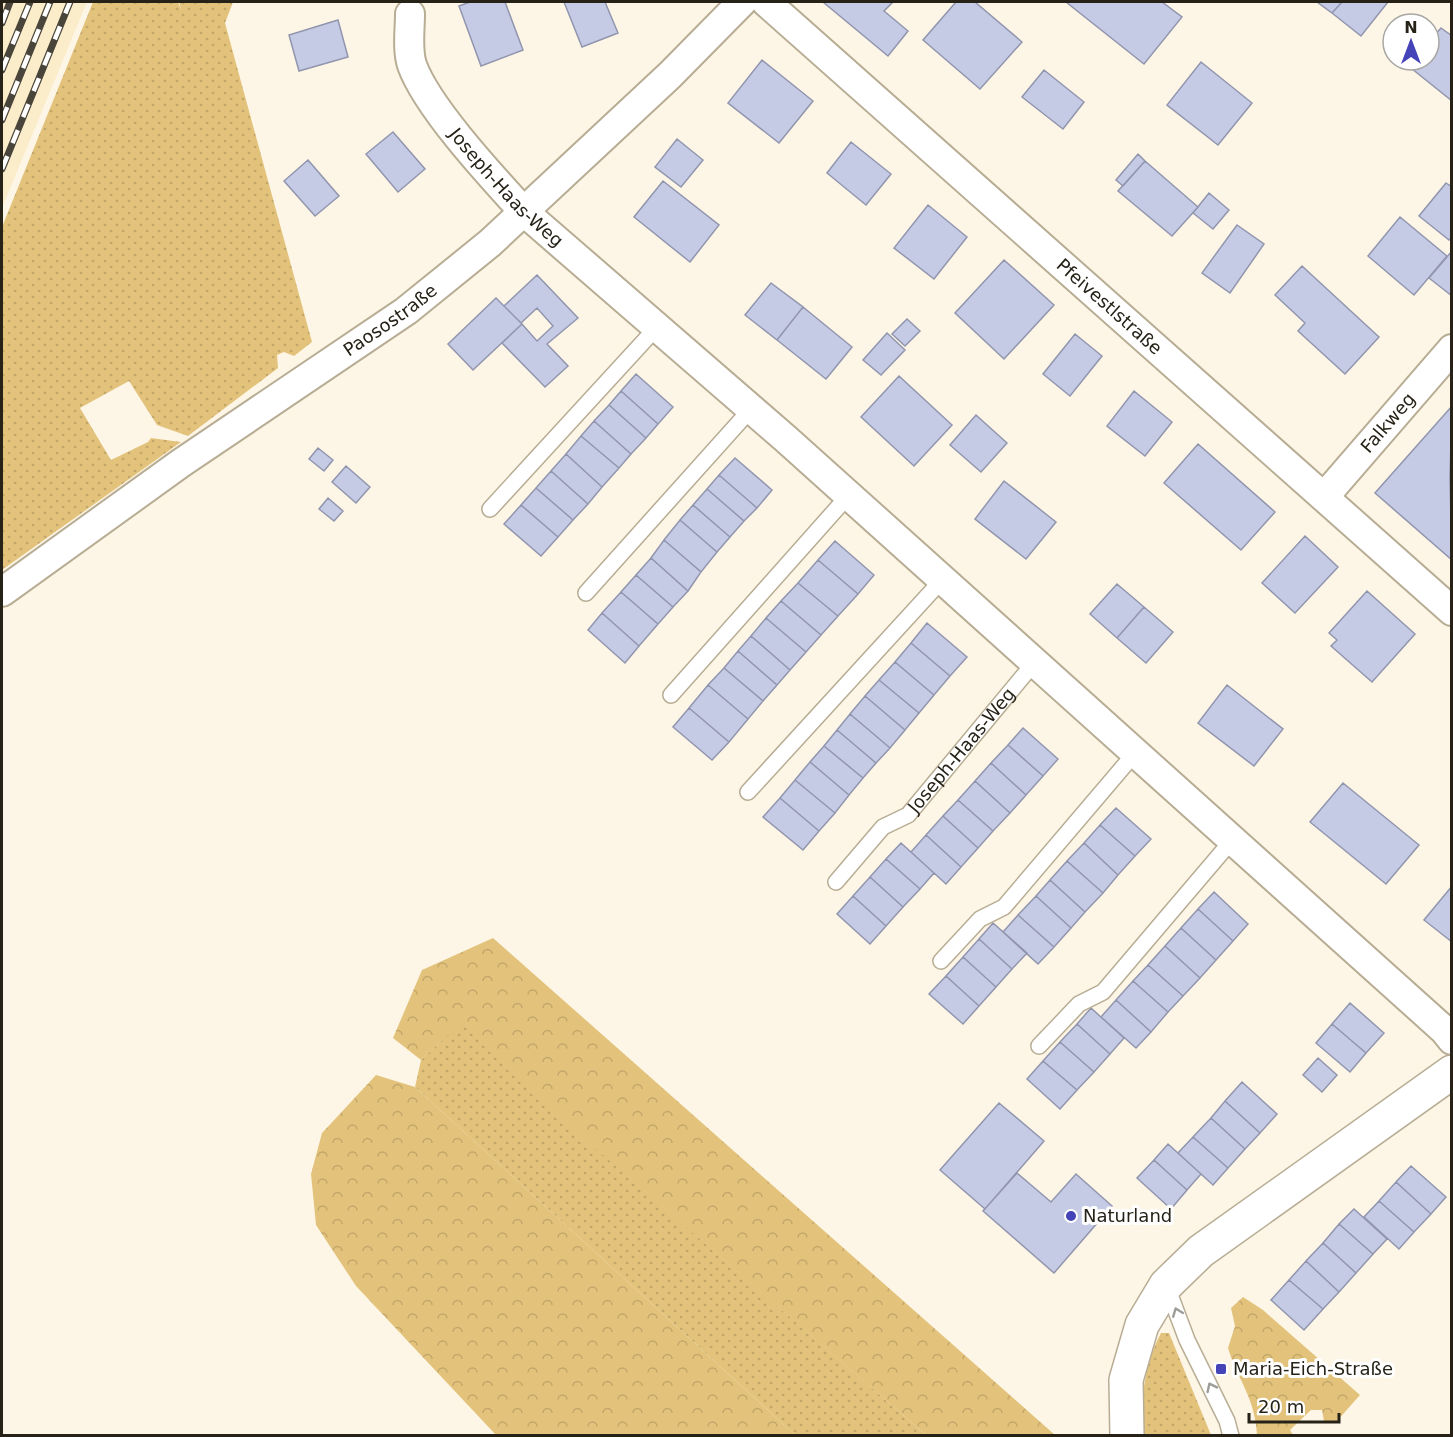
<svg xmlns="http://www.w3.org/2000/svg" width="1453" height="1437" viewBox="0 0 1453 1437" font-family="'DejaVu Sans',sans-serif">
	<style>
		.built { fill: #fbecca }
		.grass { fill: url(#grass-dots) }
		.forest { fill: url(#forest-crowns) }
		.building { fill: #c6cbe5; stroke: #9195ae; stroke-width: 1.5 }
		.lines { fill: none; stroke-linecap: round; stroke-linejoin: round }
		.service-casing { stroke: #b8ad94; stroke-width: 18 }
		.minor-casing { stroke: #b8ad94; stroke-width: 32 }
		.tertiary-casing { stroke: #b8ad94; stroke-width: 36 }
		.service { stroke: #fff; stroke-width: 15 }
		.minor { stroke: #fff; stroke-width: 28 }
		.tertiary { stroke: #fff; stroke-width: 33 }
		.rail-casing { stroke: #49453a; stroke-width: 7 }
		.rail { stroke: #fff; stroke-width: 4.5; stroke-dasharray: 14; stroke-linecap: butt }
		.oneway { stroke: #9d9c97 }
		.poi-dot { fill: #4443b8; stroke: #fff; stroke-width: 2 }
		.labels { text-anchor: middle; stroke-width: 6; stroke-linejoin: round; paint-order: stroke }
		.street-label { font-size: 18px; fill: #262218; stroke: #fff }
		.poi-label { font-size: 18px; fill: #262218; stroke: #fff; text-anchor: start }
	</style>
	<defs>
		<pattern id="grass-dots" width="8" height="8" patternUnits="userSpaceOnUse" patternTransform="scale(1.5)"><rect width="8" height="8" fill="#e3c37b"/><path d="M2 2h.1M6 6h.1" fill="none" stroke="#c3a76a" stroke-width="1.8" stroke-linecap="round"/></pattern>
		<pattern id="forest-crowns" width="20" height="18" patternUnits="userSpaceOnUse" patternTransform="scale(1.5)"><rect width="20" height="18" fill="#e3c37b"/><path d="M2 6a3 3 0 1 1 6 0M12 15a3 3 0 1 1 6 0" fill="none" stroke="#c3a76a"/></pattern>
	</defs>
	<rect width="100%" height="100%" fill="#fdf6e6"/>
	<path class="built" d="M2,2h85l-85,206z"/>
	<path class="grass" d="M93,2h85l3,8 -2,-8h54l-8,21 87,319 -18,14 -10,-4 -7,3 1,13 -90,68 -31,-11 -28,-44 -49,27 31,52 37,-18 3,-4 30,4 -179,128v-343z
		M462,1021l113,109 351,305h-131l-380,-348 6,-27z
		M1161,1333h8l42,102 -70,1c0,-36 3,-71 20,-103z"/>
	<path class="forest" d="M493,938l562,497h-129l-352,-305 -112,-108 -41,38 -28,-22 29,-68z
		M376,1075l39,12 380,348h-299l-140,-149 -40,-61 -5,-51 11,-41z
		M1243,1297l20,13 97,85 -24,27 -12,-1 -2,-11h-11l-21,20 3,5h-36c-2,-38 -19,-54 -29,-87l7,-22 -4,-18z"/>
	<path class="building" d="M470,2h35l18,48 -42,16 -22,-60z
		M564,2h41l13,31 -36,14z
		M823,2h70l-9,9 24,20 -20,25z
		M956,2h19l47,40 -42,47 -57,-49z
		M1066,2h96l20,15 -38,47z
		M1317,2h25l-10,11z
		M1342,2h46l-27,34 -29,-23z
		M338,20l10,37 -49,14 -10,-36z
		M1441,28l11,8v65l-51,-41h28v-24l3,2z
		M762,60l51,41 -34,42 -51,-40z
		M1201,62l51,41 -34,42 -51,-40z
		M1044,70l40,32 -21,27 -41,-32z
		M393,132l32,37 -27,23 -32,-38z
		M677,139l26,21 -22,27 -26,-20z
		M851,142l40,32 -25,31 -39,-32z
		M1138,154l7,7 -22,25 -7,-6z
		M308,160l31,36 -24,20 -31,-35z
		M1145,161l53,46 -26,29 -54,-45z
		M663,181l56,44 -29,37 -56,-45z
		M1446,183l6,4v50l-3,3 -30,-24z
		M1209,193l20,17 -16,19 -20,-16z
		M928,205l39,32 -33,42 -40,-31z
		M1400,217l47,39 -33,39 -46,-39z
		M1237,225l27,19 -34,49 -28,-20z
		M1452,251v45l-23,-18z
		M1004,260l50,45 -50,54 -49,-46z
		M1302,266l77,71 -34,37 -47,-43 7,-8 -30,-28z
		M537,275l41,43 -31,26 21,22 -23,21 -43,-44 20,-19 15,17 16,-15 -16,-18 -16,15 -17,-17z
		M771,283l32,24 -26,33 -32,-25z
		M496,298l26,26 -49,46 -25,-26z
		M803,307l49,40 -26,32 -49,-39z
		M907,319l13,12 -15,15 -13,-12z
		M887,333l18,17 -24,25 -18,-15z
		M1075,334l27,22 -32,40 -27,-22z
		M636,374l37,33 -15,17 -37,-33z
		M899,376l53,49 -38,41 -53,-49z
		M621,391l37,33 -12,14 -37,-33z
		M1134,391l38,31 -27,34 -38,-30z
		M609,405l37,33 -15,16 -37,-33z
		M1452,406l-2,72 2,82 -77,-67z
		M976,415l31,28 -26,29 -31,-27z
		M594,421l37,33 -12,14 -38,-32z
		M581,436l38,32 -17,19 -36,-33z
		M1198,444l77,68 -34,38 -77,-67z
		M318,448l15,12 -9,11 -15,-12z
		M566,454l36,33 -14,17 -37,-33z
		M735,458l37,32 -15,18 -38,-33z
		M346,466l24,21 -14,16 -24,-21z
		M551,471l37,33 -15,16 -37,-32z
		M719,475l38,33 -13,13 -37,-32z
		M1004,481l52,41 -30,37 -51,-40z
		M536,488l37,32 -15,17 -37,-32z
		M707,489l37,32 -14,16 -37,-32z
		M328,498l15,13 -9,10 -15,-12z
		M521,505l37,32 -17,19 -37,-32z
		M693,505l37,32 -13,15 -37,-32z
		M680,520l37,32 -16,20 -37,-32z
		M1305,536l33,31 -43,46 -33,-30z
		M664,540l37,32 -13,19 -37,-33z
		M835,541l39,34 -16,19 -40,-34z
		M651,558l37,33 -15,16 -37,-32z
		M818,560l40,34 -20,22 -40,-33z
		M636,575l37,32 -15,17 -37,-32z
		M798,583l40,33 -17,19 -40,-34z
		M1117,584l27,23 -27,31 -27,-24z
		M1367,591l48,43 -43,48 -41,-36 6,-6 -8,-7z
		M621,592l37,32 -19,22 -37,-33z
		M781,601l40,34 -15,17 -40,-34z
		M1144,607l29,25 -27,31 -29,-25z
		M602,613l37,33 -14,17 -37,-33z
		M766,618l40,34 -16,18 -39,-34z
		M927,623l40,34 -17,19 -39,-33z
		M751,636l39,34 -13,15 -39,-34z
		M911,643l39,33 -16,19 -39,-33z
		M738,651l39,34 -14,16 -39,-33z
		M895,662l39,33 -15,18 -40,-33z
		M724,668l39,33 -15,18 -40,-34z
		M879,680l40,33 -14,17 -40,-34z
		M708,685l40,34 -19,23 -40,-34z
		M1227,685l56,44 -29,37 -56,-43z
		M865,696l40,34 -15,18 -40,-34z
		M689,708l40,34 -17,18 -39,-33z
		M850,714l40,34 -14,15 -39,-33z
		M1023,728l35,31 -15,17 -35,-31z
		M837,730l39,33 -13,15 -39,-32z
		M1008,745l35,31 -17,19 -35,-32z
		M824,746l39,32 -14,17 -39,-33z
		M810,762l39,33 -14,18 -40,-33z
		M991,763l35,32 -16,18 -35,-32z
		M795,780l40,33 -16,18 -39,-33z
		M975,781l35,32 -17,18 -35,-31z
		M1343,783l76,62 -33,39 -76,-62z
		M780,798l39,33 -16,19 -40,-33z
		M958,800l35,31 -15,17 -35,-32z
		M1116,808l35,31 -16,17 -35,-31z
		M943,816l35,32 -17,19 -35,-32z
		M1100,825l35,31 -17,19 -34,-32z
		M926,835l35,32 -15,17 -35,-32z
		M901,843l33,30 -14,16 -34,-30z
		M1084,843l34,32 -15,18 -36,-32z
		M886,859l34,30 -17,18 -33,-30z
		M1067,861l36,32 -18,19 -35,-32z
		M870,877l33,30 -17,19 -33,-30z
		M1050,880l35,32 -14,16 -35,-32z
		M1452,886v56l-28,-22z
		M1214,892l34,32 -15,17 -35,-32z
		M853,896l33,30 -16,18 -33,-30z
		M1036,896l35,32 -17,19 -36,-32z
		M1198,909l35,32 -17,19 -35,-32z
		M1018,915l36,32 -16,17 -35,-32z
		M993,923l34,30 -15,16 -33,-30z
		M1181,928l35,32 -16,18 -35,-32z
		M979,939l33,30 -16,18 -33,-30z
		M1165,946l35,32 -17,18 -35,-31z
		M963,957l33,30 -17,19 -33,-30z
		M1148,965l35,31 -15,16 -35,-31z
		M946,976l33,30 -16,18 -34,-30z
		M1133,981l35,31 -17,20 -35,-32z
		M1116,1000l35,32 -15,16 -35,-31z
		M1350,1003l34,30 -18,20 -34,-29z
		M1091,1008l33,30 -14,16 -33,-30z
		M1077,1024l33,30 -16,18 -34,-30z
		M1332,1024l34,29 -16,19 -34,-29z
		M1060,1042l34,30 -17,18 -34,-29z
		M1318,1058l19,17 -15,17 -19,-17z
		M1043,1061l34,29 -17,19 -33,-30z
		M1242,1082l35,32 -17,19 -35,-32z
		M1225,1101l35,32 -15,16 -34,-31z
		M999,1103l45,38 -59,68 -45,-39z
		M1211,1118l34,31 -17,19 -35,-31z
		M1193,1137l35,31 -15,17 -35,-32z
		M1168,1144l33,30 -14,16 -33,-30z
		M1154,1160l33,30 -16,19 -34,-31z
		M1411,1166l35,31 -15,17 -35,-32z
		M1017,1173l34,29 25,-28 36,32 -58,67 -71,-62z
		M1396,1182l35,32 -17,18 -35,-31z
		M1379,1201l35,31 -15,17 -35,-32z
		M1354,1209l33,30 -14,15 -34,-30z
		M1339,1224l34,30 -17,19 -33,-30z
		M1323,1243l33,30 -17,19 -33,-31z
		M1306,1261l33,31 -16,17 -34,-29z
		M1289,1280l34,29 -19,21 -33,-30z"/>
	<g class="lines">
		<defs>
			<g id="service">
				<path d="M490,509l167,-182"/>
				<path d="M586,593l165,-184"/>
				<path d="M671,695l177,-199"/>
				<path d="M748,792l194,-212"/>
				<path id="s1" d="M836,882l47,-55 25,-12 126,-152"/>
				<path d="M941,961l39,-42 24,-12 131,-154"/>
				<path d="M1039,1046l40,-42 24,-12 131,-154"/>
				<path d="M1167,1287l20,53 40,81 4,15"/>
			</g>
			<g id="minor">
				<path id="s2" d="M766,2l686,609"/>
				<path id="s3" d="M410,14c0,15 -3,36 2,51 15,42 79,111 111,146l263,228 658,591 8,10"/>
				<path id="s4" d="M1324,497l128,-148"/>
				<path id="s5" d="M2,592l179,-129 225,-152 84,-68 180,-168 72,-73"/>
			</g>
			<path id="tertiary" d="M1127,1436l-1,-56 16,-55 24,-40 35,-34 251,-179"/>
		</defs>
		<use href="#service" class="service-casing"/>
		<use href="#minor" class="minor-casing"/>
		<use href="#tertiary" class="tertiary-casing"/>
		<use href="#service" class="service"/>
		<use href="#minor" class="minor"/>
		<use href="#tertiary" class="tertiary"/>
		<defs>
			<path id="rail" d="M2,23l8,-21
				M2,70l28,-68
				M2,120l48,-118
				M2,169l68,-167"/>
		</defs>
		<use href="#rail" class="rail-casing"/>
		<use href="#rail" class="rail"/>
	</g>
	<defs><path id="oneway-chevron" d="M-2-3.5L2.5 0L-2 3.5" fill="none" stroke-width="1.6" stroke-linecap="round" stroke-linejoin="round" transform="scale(1.5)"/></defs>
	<g class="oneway">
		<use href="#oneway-chevron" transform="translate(1177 1312) rotate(-111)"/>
		<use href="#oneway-chevron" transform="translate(1211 1387) rotate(-116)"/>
	</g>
	<g class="poi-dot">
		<circle cx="1071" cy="1216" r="6"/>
		<rect x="1215" y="1363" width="12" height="12" rx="3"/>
	</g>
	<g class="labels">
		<g class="street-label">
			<text dy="6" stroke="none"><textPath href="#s3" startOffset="207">Joseph-Haas-Weg</textPath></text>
			<text dy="6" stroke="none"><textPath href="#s2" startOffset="459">Pfeivestlstraße</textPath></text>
			<text dy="6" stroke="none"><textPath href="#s5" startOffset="474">Paosostraße</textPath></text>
			<text dy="6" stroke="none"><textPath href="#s4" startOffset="98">Falkweg</textPath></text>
			<text dy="6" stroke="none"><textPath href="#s1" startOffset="184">Joseph-Haas-Weg</textPath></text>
		</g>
		<g class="poi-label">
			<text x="1083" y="1222">Naturland</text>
			<text x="1233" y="1375">Maria-Eich-Straße</text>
		</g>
	</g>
	<rect width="1453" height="1437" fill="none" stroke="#262218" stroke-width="6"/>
	<g transform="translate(1411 42)"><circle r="28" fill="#ffffff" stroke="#a8a7a3" stroke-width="1.5"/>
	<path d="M0-4.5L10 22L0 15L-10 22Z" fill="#4443b8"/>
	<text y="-9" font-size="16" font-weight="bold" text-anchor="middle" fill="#262218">N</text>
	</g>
	<path d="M1249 1413v9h90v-9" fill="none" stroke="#262218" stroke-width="3"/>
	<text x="1258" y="1413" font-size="18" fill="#262218" stroke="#ffffff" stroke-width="4.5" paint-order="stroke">20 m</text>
</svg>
